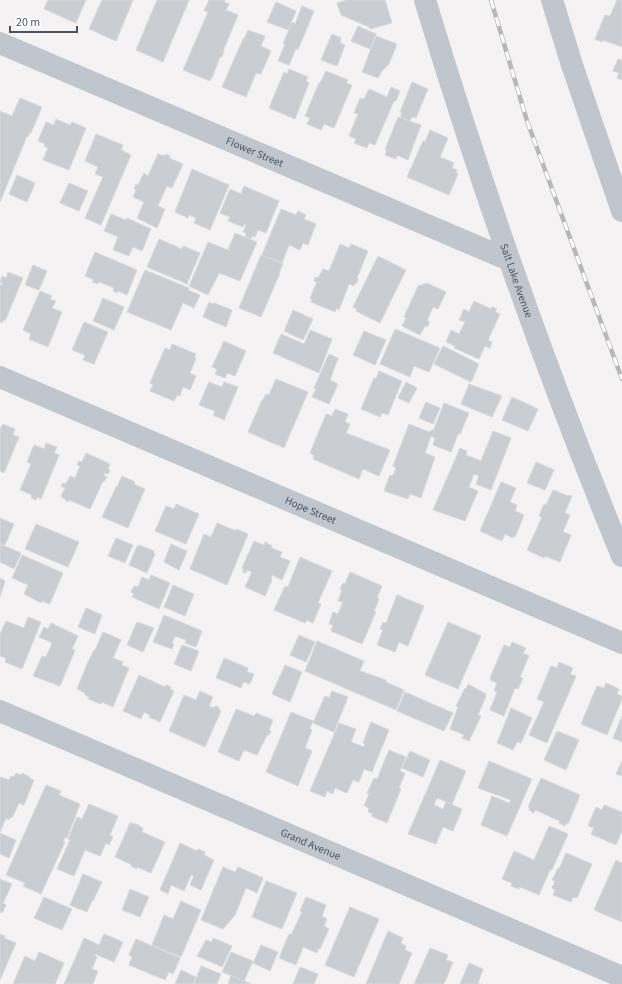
<svg xmlns="http://www.w3.org/2000/svg" width="622" height="984" viewBox="0 0 622 984" font-family="'Source Sans 3',sans-serif">
	<style>
		.building { fill: #cacdd1; stroke: #d7d9dd }
		.lines { fill: none; stroke-linecap: round; stroke-linejoin: round }
		.minor { stroke: #c0c6cd; stroke-width: 22 }
		.rail-casing { stroke: #b5b7bb; stroke-width: 4.5 }
		.rail { stroke: #fff; stroke-width: 3; stroke-dasharray: 9; stroke-linecap: butt }
		.labels { text-anchor: middle; stroke-width: 3.5; stroke-linejoin: round; paint-order: stroke }
		.street-label { font-size: 11px; fill: #4c555e; stroke: #fff }
	</style>
	<rect width="100%" height="100%" fill="#f4f2f2"/>
	<path class="building" d="M48,0h38l-10,23 -32,-14z
		M102,0h31l-17,41 -27,-12z
		M157,0h32l-26,62 -27,-12z
		M209,0h16l-1,2 5,2 -3,6 12,5 -15,36h1l-2,6h-2l-8,21h-1l-1,3 -27,-11 25,-58 -4,-1z
		M347,0h38l7,23 -22,6 -1,-2 -28,-12 -4,-12z
		M617,0h5v47l-19,-7 -1,2 -7,-3 10,-24 5,1z
		M276,2l20,9 -8,19 -21,-8z
		M302,6l12,5 -16,39 -2,-2 -7,17 -11,-4 7,-17h-2l9,-22 3,2z
		M358,26l18,8 -6,15 -19,-8z
		M248,30l17,6 -4,10 10,5 -10,23 -5,-1 -10,24 -24,-10 21,-48h1z
		M332,34l9,4 -1,5 5,2 -8,21 -16,-6z
		M376,36l21,8 -8,20 -7,7 -4,7 -16,-6z
		M618,59l4,1v20l-5,-2 2,-5 -6,-2z
		M289,69l19,8 -2,4 3,2 -14,36 -26,-11 15,-36 3,2z
		M326,71l22,9 -2,3 6,2 -18,43 -10,-4 -3,6 -14,-6 3,-6 -5,-2 14,-33h1z
		M412,82l16,7 -12,29 -4,-1 -2,4 -10,-4 2,-4 -2,-1z
		M391,87l9,4 -4,10h-2l-19,44 -6,-2 -2,5 -13,-5 2,-4 -7,-3 9,-22 -4,-1 6,-15 4,1 5,-10 18,8z
		M20,98l22,9 -11,26 -1,-1 -2,5 -1,-1 -27,66v-91l12,5z
		M398,117l23,8 -13,35 -11,-5 -1,4 -11,-4 2,-4 -2,-1z
		M56,119l14,6 2,-3 14,6 -17,42 -26,-10 5,-12 -4,-2 1,-2 -7,-3 8,-19 8,3z
		M430,130l18,8 -8,19 14,6 -2,5 5,2 -1,3 2,1 -9,21 -42,-18 16,-36 2,1z
		M96,134l27,11 -2,5 10,5 -30,70 -16,-7 18,-41 -8,-3 3,-7 -13,-6z
		M158,154l7,2 1,-2 4,2 -1,2 14,6 -11,24 -5,-2 -9,20 7,3 -8,19 -20,-10 7,-16 -11,-5 3,-7 -2,-1 2,-5 2,1 6,-12 4,3z
		M192,169l37,16 -19,45 -16,-7 2,-5 -7,-3 -1,3 -13,-6z
		M17,175l18,8 -8,19 -18,-8z
		M69,183l19,8 -9,20 -19,-8z
		M244,186l35,15 -13,32 -8,-3 -3,7 -3,-1 -1,3 -6,-3 1,-3 -3,-1 3,-7 -2,-1 -1,3 -15,-6 2,-4 -10,-4 10,-24 11,5z
		M281,209l15,6 2,-4 8,4 -2,4 12,5 -8,21 -5,-2 -3,7 -11,-5 -7,18 -20,-8z
		M111,214l15,6 1,-2 24,11 -9,22 -9,-4 -4,9 -16,-6 5,-13 -14,-6z
		M235,233l22,9 -17,39 -21,-8 -11,22 -19,-9 19,-44 20,8z
		M159,239l23,10 1,-3 17,7 -13,31 -40,-17z
		M340,244l9,4 2,-4 17,7 -11,27 1,1 -1,4h-2l-1,3 -5,-2 -10,26 -3,-2 -1,4 -24,-10 1,-3 -2,-1 7,-16 -3,-1 1,-4 3,1 5,-9 6,2z
		M95,252l42,18 -10,25 -9,-4 -1,2 -4,-2 1,-3 -15,-6 -1,2 -6,-2 2,-2 -9,-4z
		M261,255l22,9 -4,9h1l-19,44 -22,-9z
		M378,256l28,14 -26,53 -24,-12 1,-2 -4,-2z
		M33,265l14,6 -8,19 -14,-5z
		M145,270l44,18 -1,2 12,5 -6,13 -11,-5 -12,27 -44,-18z
		M8,272l15,6 -18,43 -2,-1 -1,3 -2,-1v-38l2,1 1,-2 -3,-1 2,-6 4,2z
		M427,283l19,9 -8,17 -5,-2 -6,14 3,1 -3,5 -2,-1 -5,9 -18,-9 4,-8 -2,-1 14,-31z
		M40,291l12,5 -2,3 6,2 -4,7 10,4 -14,35 -19,-8 2,-5 -8,-4z
		M103,298l21,9 -10,23 -21,-9z
		M474,301l17,8 1,-2 5,2 -2,3 5,2 -12,26 4,2 -2,6 -5,-2 -6,13 -25,-11 1,-2 -9,-4 5,-12 8,4 6,-12 -6,-2 5,-11 5,3z
		M209,302l4,2 1,-1 18,7 -6,17 -23,-10z
		M293,310l20,9 -10,21 -19,-9z
		M84,322l24,10 -14,32 -11,-4 2,-5 -13,-5z
		M395,329l45,19 -11,24 -15,-6 -4,11 -30,-13z
		M310,330l22,9 -13,34 -46,-20 8,-19 23,10z
		M364,331l22,9 -11,25 -22,-10z
		M224,341l22,10 -11,25 -8,-3 -2,5 -10,-4 2,-5 -5,-2z
		M172,344l24,10 -2,3 2,1 -6,15 6,3 -6,14 -7,-3 -3,9 -3,-1 -3,6 -24,-10 3,-6 -3,-2 15,-35 5,2z
		M443,346l36,18 -8,18 -37,-18z
		M329,354l9,4 -8,22 8,4 -9,20 -17,-7 4,-8 -2,-1z
		M379,371l23,10 -14,34 -6,-2 -2,4 -19,-8 13,-31 2,1z
		M276,379l32,13 -24,56 -36,-16 14,-32h1l3,-6 3,1z
		M209,382l13,5 2,-5 14,5 -14,33 -11,-5 2,-4 -16,-6z
		M406,382l11,6 -8,15 -11,-5z
		M469,384l33,12 -10,21 -31,-13z
		M512,397l26,12 -10,22 -26,-11z
		M426,402l14,6 -7,16 -14,-6z
		M444,403l25,10 -9,21h-2l-7,18 -18,-7 2,-7 -4,-2 -6,17 10,4 -14,41 -11,-4 -2,5 -24,-8 6,-16 1,1 2,-1 3,-7 -3,-2 16,-42 20,8 5,-3z
		M335,409l13,5 -3,8 5,2 -4,9 44,17 -11,26 -16,-7 -4,10 -46,-20 1,-4 -4,-2 16,-39 6,2z
		M3,424l12,5 -2,6 6,2 -15,36 -4,-2v-42z
		M493,431l18,7 -20,52 -15,-6 3,-8 -5,-2 -5,13 9,4 -13,30 -32,-11 27,-62 7,3 -1,4 15,6z
		M46,443l11,4 -3,6 5,2 -18,44 -4,-2 -1,3 -5,-2 1,-3 -12,-5 11,-26 -4,-2 7,-17 10,4z
		M86,453l24,11 -2,5 2,1 -2,4 -3,-1 -1,3 3,1 -3,5 -1,-1 -13,28 -21,-9 -1,2 -7,-6 4,-8 -4,-2 2,-3 3,1 4,-8 5,2 5,-12 -3,-1 2,-4 3,1z
		M536,462l18,8 -9,20 -18,-7z
		M122,476l13,6 -1,2 11,5 -17,39 -26,-11 14,-30h1z
		M501,482l15,6 -6,14 7,3 -2,6 9,4 -9,22 -2,-1v2l-8,-4 -3,7 -22,-10z
		M553,490l15,6 1,-1 3,1 -7,17 5,2 -7,17 8,3 -11,27 -15,-6 -1,2 -17,-8 15,-33 -3,-1 5,-12 2,1z
		M176,504l23,10 -13,30 -31,-13 11,-25 8,3z
		M0,518l14,6 -9,21 -5,-2z
		M217,523l19,8v-2l12,5 -21,51 -37,-16 14,-35 7,3z
		M36,524l43,18 -11,25 -43,-18z
		M116,538l17,7 -8,18 -17,-7z
		M254,541l10,4 1,-3 7,4 -1,2 11,4 -2,5 10,4 -8,19 -10,-5 -1,5h1l-7,16 -20,-9 7,-15 -5,-2 -1,3 -4,-1 2,-3 -2,-1z
		M0,544l21,9 -7,16 -14,-7z
		M171,544l16,7 -8,19 -15,-8z
		M139,545l15,6v2l1,1 -8,19 -18,-8 8,-19 1,1z
		M22,555l41,18 -13,31 -8,-3 -1,2 -17,-9 4,-9 -16,-7z
		M300,557l32,14 -14,32 3,1 -8,19 -6,-3 -2,3 -31,-13 11,-24 3,1z
		M350,572l32,14 -5,12 2,1 -5,12 2,1 -14,32 -31,-13 2,-6 -4,-1 4,-12 5,2 5,-12 -5,-1 4,-11 -2,-1 3,-6 2,1z
		M151,575l19,8 -11,26 -27,-12 2,-3 -3,-2 3,-6 4,1 4,-10 7,3z
		M0,578l5,3 -5,16z
		M173,585l21,9 -9,22 -21,-9z
		M397,595l27,11 -16,40 -9,-4 -4,10 -18,-7 6,-15 -3,-1 3,-7 3,1z
		M86,608l16,7 -7,19 -17,-7z
		M164,615l38,16 -6,16 -11,-4 1,-3 -11,-4 -3,7 2,1 -2,5 -19,-7z
		M28,617l13,5 -19,47 -17,-7 1,-4 -6,-2v-22l6,-13 18,7z
		M137,622l17,6 -11,24 -16,-7z
		M448,622l33,14 -23,53 -33,-14z
		M51,623l27,13 -6,13 3,1 -15,36 -27,-10 9,-20 4,1 6,-14 -13,-6 5,-10 4,2z
		M103,632l18,8 -8,18 10,4 -1,3 7,3 -16,39 -11,-5 -1,2 -13,-5 1,-2 -4,-2v-2l-8,-4 10,-25 7,-14h1z
		M299,635l16,7 -9,20 -16,-7z
		M317,641l47,20 -4,10 26,9v2l18,8 -8,20 -91,-39z
		M512,642l14,6 -3,5 6,3 -9,21 3,1 -5,11 -3,-1 -11,28 -14,-6 7,-18 -3,-1 3,-8 -7,-3 1,-1 -1,-1 14,-33 6,2z
		M182,645l17,6 -8,20 -17,-7z
		M224,658l24,10 -1,4 7,2 -4,10 -7,-2 -2,6 -25,-10z
		M559,662l14,6 -3,6 6,2 -29,67 -18,-8 15,-33 -7,-3 14,-33 6,2z
		M285,665l17,7 -12,30 -18,-8z
		M139,675l26,12 1,-2 5,2 -1,2 4,2 -14,31 -11,-5 1,-2 -6,-3 -3,7 -18,-8z
		M606,683l13,6 -2,5 5,2v3l-15,36 -26,-11 16,-38 7,2z
		M468,684l18,10 -1,2h1l-8,19 3,1 -12,25 -7,-3 2,-3 -14,-6 8,-22 -2,-1 9,-18 1,1z
		M200,691l13,6 -4,9 5,2 1,-2 4,1 -1,2 3,2 -16,36 -36,-16 15,-36 12,5z
		M332,691l16,6 -14,35 -21,-9 12,-27 4,2z
		M405,692l48,21 -9,18 -47,-20z
		M511,708l21,10 -11,25 -4,-1 -4,8 -16,-7z
		M236,709l18,7 2,-3 17,7 -4,10 2,1 -2,4h-2l-10,20 -13,-5 -5,11 -21,-9z
		M291,712l22,9 -3,7 2,2 -7,18 7,3 -14,35 -32,-14z
		M622,716v26l-9,-4z
		M371,722l18,8 -17,42 -8,-3 -5,13 -6,-2 -6,13 -12,-5 -2,6 -6,-3 -2,6 -15,-6 29,-68 17,6 -5,13 13,5 1,-3 -2,-1z
		M557,731l22,9 -13,30 -22,-10z
		M389,750l17,7 -6,14 5,2 -6,15 2,1 -14,34 -16,-7 2,-2 -5,-2 1,-4 -5,-2 5,-12 -2,-1 7,-15 3,1z
		M410,751l20,9 -7,17 -21,-9z
		M440,760l26,11 -14,33 -15,-6 -3,7 9,4 3,-7 16,7 -9,22 -10,-4 -7,17 -28,-10z
		M489,761l43,18 -25,57 -26,-11 11,-29 17,7 2,-3 -33,-12z
		M622,761v15l-6,-2z
		M16,773l5,2 1,-2 8,4 -1,1 5,2 -10,25 -5,-2 -7,15 -2,-1 -1,3 -3,-2 -6,14v-54l1,-1 8,3 2,-4 3,1z
		M541,778l39,17 -12,29 -2,-1 -1,3 -6,-3 1,-2 -25,-11 -1,3 -5,-3 1,-2 -2,-1z
		M46,785l15,6 -2,4 21,9 -13,34 -2,-1 -2,5h2l-24,52 -18,-8 2,-3 -19,-8z
		M89,804l29,12 -8,19 3,2 -4,8 -3,-2 -6,13 -15,-6 -11,26 -17,-7 13,-29 -2,-1 9,-22 5,2z
		M604,805l18,7v19l-6,14 -25,-11 3,-6 -6,-2 8,-19 6,3z
		M130,823l9,2v1l4,2 -1,4 23,10 -14,31 -14,-6v2l-6,-3 1,-1 -17,-8z
		M549,826l19,8 -16,36h-2l-11,25 -19,-8 -1,2 -8,-3 1,-3 -10,-4 12,-28 20,9z
		M0,833l16,7 -7,18 -9,-4z
		M180,843l17,8 1,-2 7,3 -1,3 10,5 -13,30 -11,-5 4,-9 -3,-1 -7,16 -13,-6 -3,9 -8,-4z
		M566,853l26,11 -15,34 -4,-1 -2,5 -18,-7 2,-5 -3,-2 3,-7 -3,-1 6,-12 1,1z
		M616,860l6,3v59l-28,-12z
		M223,867l12,5 3,-5 25,11 -6,15 -11,-5 -11,27 -12,14 -22,-9z
		M83,874l19,8 -9,19h-1l-5,11 -17,-7z
		M0,879l12,5 -9,19 3,2 -4,8 -2,-1z
		M266,881l31,12 -15,36 -30,-12z
		M130,889l19,8 -9,20 -18,-7z
		M44,897l28,12 -10,21 -28,-12z
		M306,897l20,8 -4,11 5,3 -3,7 5,3 -9,20h-2l-1,4 -14,-6 -7,18 -17,-7 10,-24 2,1 11,-23 -2,-1z
		M181,901l20,9 -20,47 -29,-12 12,-30 9,4z
		M350,907l29,12 -25,58 -29,-12z
		M388,931l15,7 -2,5 5,3 -1,4 7,3 -13,31h-33z
		M0,934l5,2 -1,2 12,5 -16,37z
		M104,934l19,8 -9,20 -19,-8v2l2,1 -5,12 6,2 -5,13h-29l20,-46 15,7z
		M213,938l19,8 -10,21 -25,-11 9,-16 6,2z
		M136,939l44,19 -7,16 -4,-2 -4,8 -36,-15 3,-8 -3,-2z
		M261,945l17,7 -8,19 -17,-8z
		M430,948l18,7 -2,5 7,2 -9,22h-30z
		M39,952l25,11 -9,21h-42l12,-28 10,5z
		M231,952l22,9 -9,20 -22,-9z
		M469,963l14,6 -5,14 2,1h-20z
		M201,966l20,8 -4,10h-23z
		M300,967l18,7 -4,10h-21z
		M181,970l15,7 -3,7h-18z
		M231,975l13,6 7,3h-23z"/>
	<g class="lines">
		<g class="minor">
			<path id="s1" d="M425,0c57,189 122,374 197,556"/>
			<path d="M552,0l20,65 50,146"/>
			<path id="s2" d="M0,43l509,217"/>
			<path id="s3" d="M0,377l622,266"/>
			<path id="s4" d="M0,711l622,266"/>
		</g>
		<defs>
			<path id="rail" d="M491,0l36,121 95,258"/>
		</defs>
		<use href="#rail" class="rail-casing"/>
		<use href="#rail" class="rail"/>
	</g>
	<g class="labels">
		<g class="street-label">
			<text dy="4" stroke="none"><textPath href="#s2" startOffset="277">Flower Street</textPath></text>
			<text dy="4" stroke="none"><textPath href="#s1" startOffset="295">Salt Lake Avenue</textPath></text>
			<text dy="4" stroke="none"><textPath href="#s3" startOffset="338">Hope Street</textPath></text>
			<text dy="4" stroke="none"><textPath href="#s4" startOffset="338">Grand Avenue</textPath></text>
		</g>
	</g>
	<path d="M10 26v6h67v-6" fill="none" stroke="#4c555e" stroke-width="2"/>
	<text x="16" y="26" font-size="12" fill="#4c555e" stroke="#ffffff" stroke-width="3" paint-order="stroke">20 m</text>
</svg>
